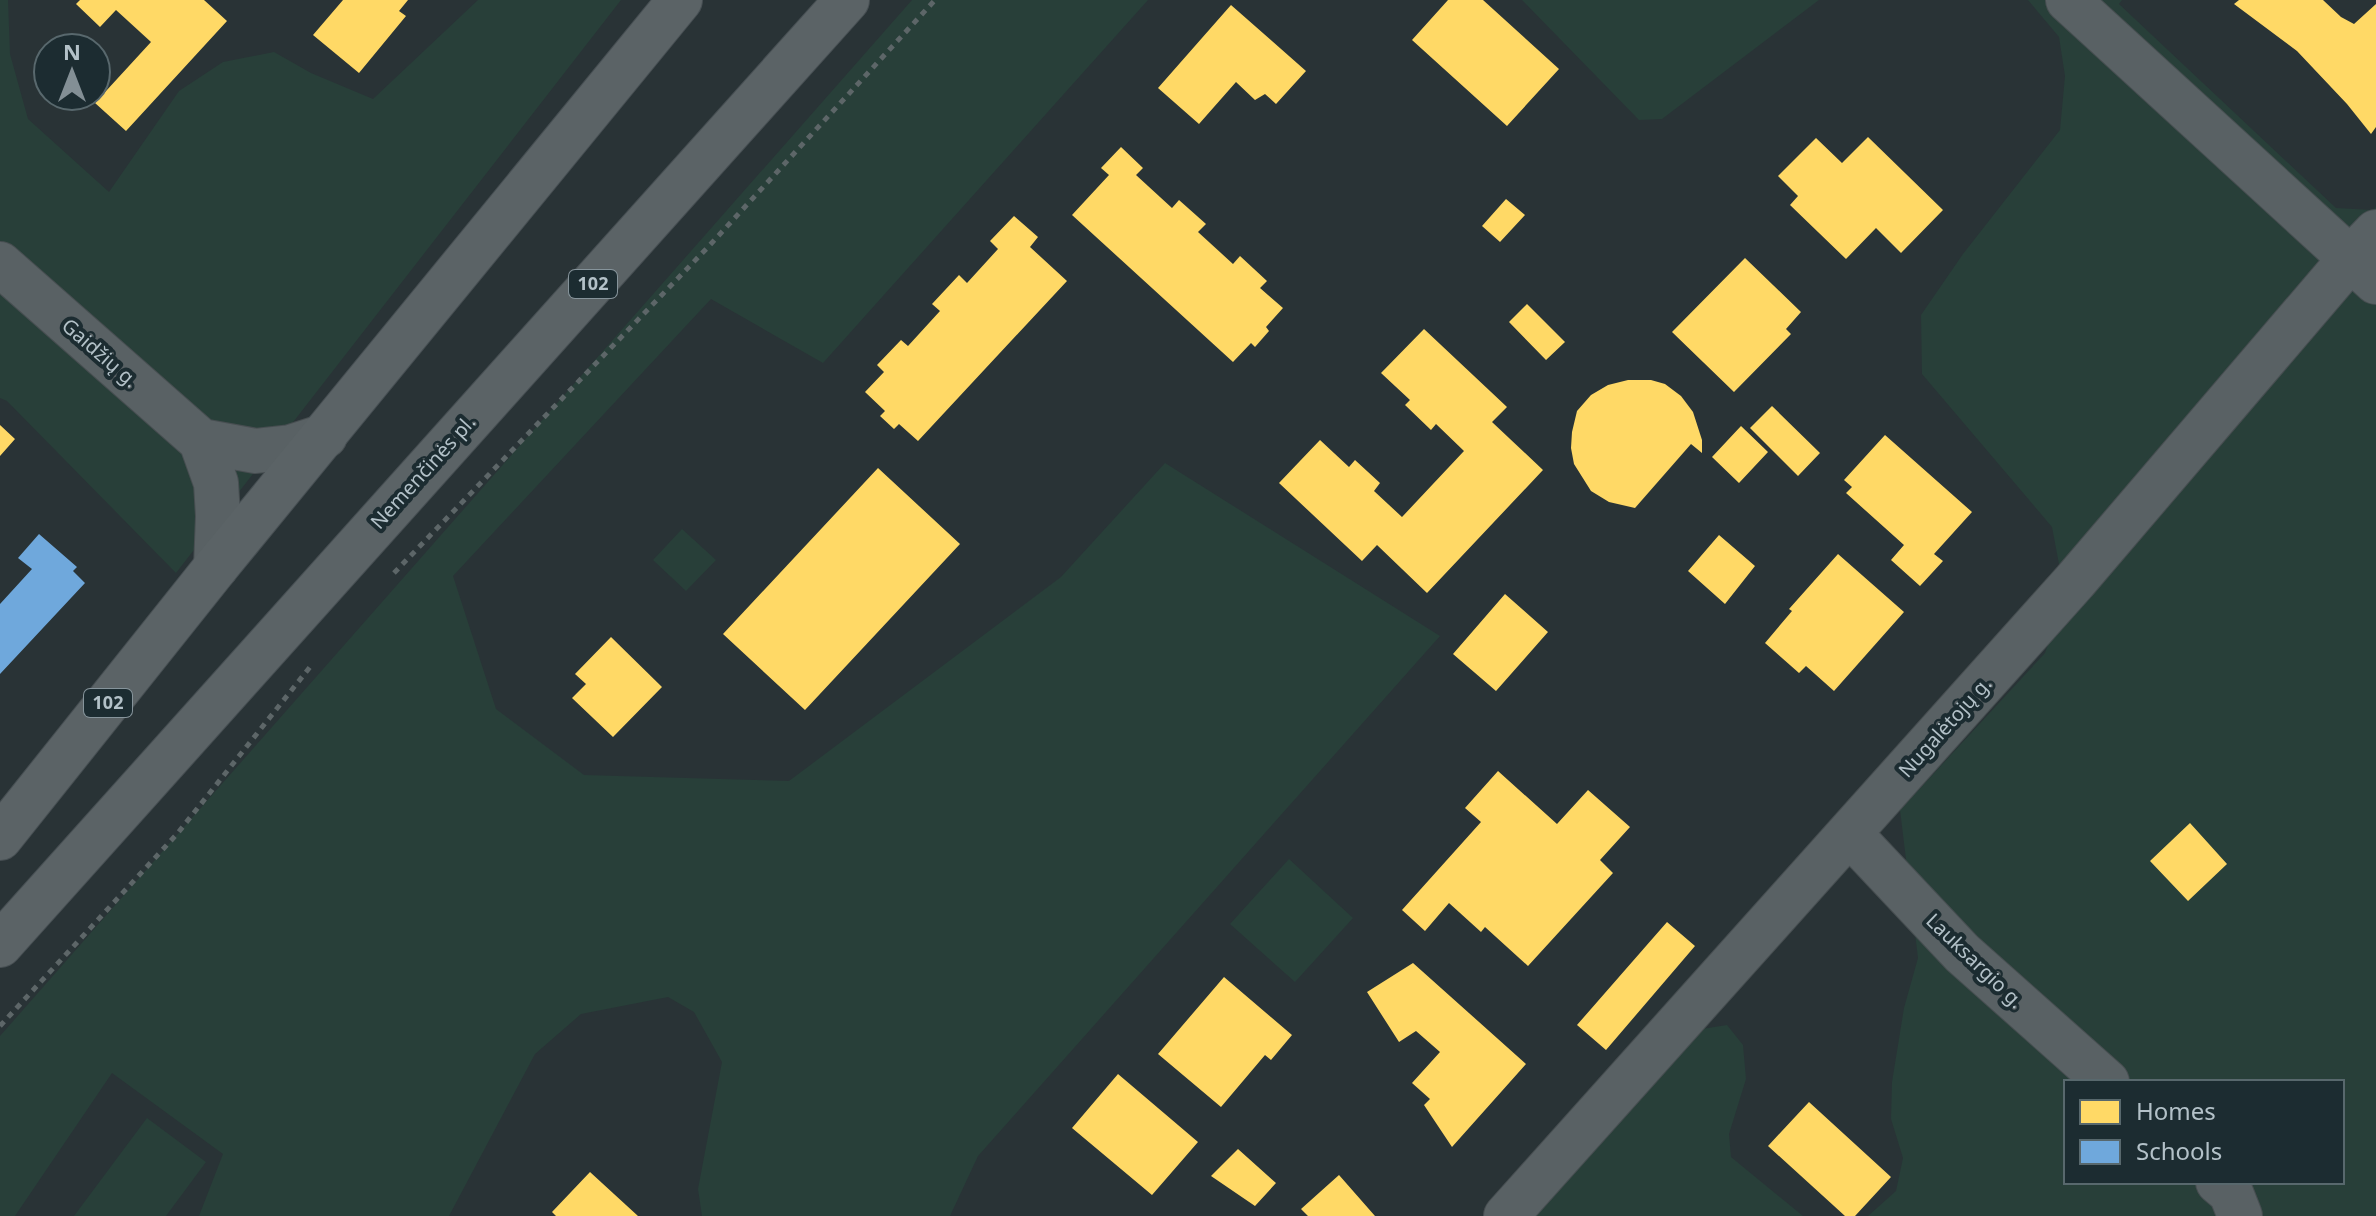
<svg xmlns="http://www.w3.org/2000/svg" width="2376" height="1216" viewBox="0 0 2376 1216" font-family="'Noto Sans',sans-serif">
	<style>
		.green { fill: #283f39; fill-rule: evenodd }
		.homes { fill: #ffd966 }
		.schools { fill: #6fa8dc }
		.lines { fill: none; stroke-linecap: round; stroke-linejoin: round }
		.minor-casing { stroke: #474e51; stroke-width: 46 }
		.major-casing { stroke: #474f53; stroke-width: 46 }
		.path { stroke: #5d6668; stroke-width: 5; stroke-dasharray: 6 6; stroke-linecap: butt }
		.minor { stroke: #596164; stroke-width: 44 }
		.major { stroke: #5b6366; stroke-width: 44 }
		.labels { text-anchor: middle; stroke-width: 8; stroke-linejoin: round; paint-order: stroke }
		.shield { fill: #1c2c31; stroke: #86949b; stroke-width: 2 }
		.shield-label { font-size: 18px; font-weight: bold; fill: #b3c1c8 }
		.street-label { font-size: 20px; fill: #b3c1c8; stroke: #1c2c31 }
	</style>
	<rect width="100%" height="100%" fill="#293336"/>
	<path class="green" d="M0,0h8l2,54 18,65 81,73 70,-101 44,-29 51,-10 37,21 62,26 105,-99h143l-445,573 -169,-172 -7,-3z
		M912,0h236l-325,363 -112,-64 -258,277 43,133 88,66 205,6 272,-204 104,-114 275,173 -462,520 -28,60h-248l-4,-27 24,-127 -28,-50 -26,-15 -87,17 -46,40 -86,162h-250l24,-62 -111,-81 -97,143h-15v-180z
		M1522,0h297l-157,119 -23,1z
		M2028,0h94l-3,4 217,204 36,2 4,-3v1009h-508l28,-25 7,-33 -12,-39 1,-37 12,-74 14,-50 -18,-148 145,-157 20,-57 -13,-69 -130,-153 -1,-59 42,-61 97,-124 5,-54 -6,-39zM2066,1082h276v100h-276z
		M682,529l34,31 -30,31 -33,-31z
		M1289,859l64,59 -58,64 -65,-58z
		M1727,1025l16,20 3,34 -17,55 2,23 72,59h-267l166,-187z
		M147,1118l59,44 -40,54h-92z"/>
	<path class="homes" d="M80,0h124l23,21 -101,110 -31,-28 56,-61 -35,-32 -16,17 -24,-23z
		M343,0h65l-9,11 7,5 -47,57 -46,-38z
		M1448,0h35l76,69 -52,57 -95,-86z
		M2239,0h84l18,17 13,7 22,-20v123l-5,7 -24,-30 -50,-53 -63,-47z
		M1231,5l75,66 -30,33 -11,-10 -10,6 -19,-18 -37,42 -41,-36z
		M1868,137l75,73 -42,43 -25,-25 -30,31 -56,-54 8,-9 -20,-20 38,-38 26,25z
		M1121,147l22,21 -7,7 36,33 7,-8 27,24 -8,8 35,32 7,-8 27,25 -7,7 23,20 -17,19 3,4 -14,16 -4,-4 -18,19 -161,-147 37,-40 -8,-7z
		M1506,199l19,16 -25,27 -18,-16z
		M1014,216l24,21 -8,10 37,34 -149,160 -19,-17 -5,5 -14,-13 5,-5 -20,-19 19,-20 -7,-7 24,-25 7,6 32,-35 -8,-7 27,-29 8,8 31,-34 -8,-8z
		M1745,258l56,54 -15,17 5,5 -57,58 -62,-60z
		M1527,304l38,38 -19,18 -37,-38z
		M1424,329l83,78 -15,15 51,48 -116,123 -50,-48 -15,16 -83,-78 41,-43 29,27 6,-7 25,23 -6,8 28,26 62,-66 -28,-27 -5,6 -26,-25 5,-5 -29,-27z
		M1628,380h23l14,4 16,12 12,16 9,28v13l-11,-9 -56,64 -26,-6 -18,-11 -17,-27 -3,-16 1,-16 5,-21 14,-16 17,-10z
		M1772,406l48,47 -22,23 -48,-48z
		M0,425l15,14 -15,17z
		M1741,426l27,26 -29,31 -27,-26z
		M1885,435l87,77 -38,42 9,7 -23,25 -29,-26 13,-15 -58,-52 6,-6 -8,-7z
		M878,468l82,76 -155,166 -82,-76z
		M1719,535l36,31 -30,38 -37,-33z
		M1838,554l66,58 -70,79 -28,-25 -7,7 -34,-30 27,-32 -3,-2z
		M1505,594l43,38 -52,59 -43,-37z
		M611,637l51,50 -49,50 -41,-39 14,-14 -11,-10z
		M1498,771l59,53 31,-34 42,37 -30,33 13,13 -85,93 -43,-39 -4,5 -32,-29 -24,28 -23,-21 79,-88 -16,-14z
		M2190,823l37,41 -39,37 -38,-40z
		M1667,922l28,24 -89,104 -29,-25z
		M1413,963l113,101 -74,83 -28,-42 6,-6 -18,-16 28,-31 -24,-21 -17,11 -32,-50z
		M1224,977l68,58 -21,25 -6,-5 -44,52 -63,-53z
		M1118,1074l80,68 -46,53 -80,-67z
		M1809,1102l82,75 -36,39h-10l-77,-70z
		M1238,1149l38,34 -21,23 -44,-30z
		M590,1172l48,44h-82l-4,-4z
		M1339,1175l36,41h-67l-7,-7z"/>
	<path class="schools" d="M39,534l38,33 -4,4 12,12 -85,91v-70l32,-35 -14,-11z"/>
	<g class="lines">
		<defs>
			<path id="minor" d="M2068,0l308,282
				M0,264l201,177 15,42 2,33 -2,51
				M201,441l55,10 35,-4 34,-11
				M1850,834l112,119 145,129
				M2218,1182l13,11 9,23
				M1506,1216l569,-635 276,-323 25,-26"/>
			<path id="major" d="M0,838l216,-271 464,-567
				M0,945l847,-945"/>
		</defs>
		<use href="#minor" class="minor-casing"/>
		<use href="#major" class="major-casing"/>
		<path class="path" d="M394,573l315,-327 226,-246
			M0,1026l177,-192 133,-167"/>
		<use href="#minor" class="minor"/>
		<use href="#major" class="major"/>
	</g>
	<g class="labels">
		<g class="shield">
			<rect x="569" y="270" width="48" height="28" rx="6"/>
			<rect x="84" y="689" width="48" height="28" rx="6"/>
		</g>
		<g class="shield-label">
			<text x="593" y="290">102</text>
			<text x="108" y="709">102</text>
		</g>
		<g class="street-label">
			<text transform="translate(100 353) rotate(41)" y="7">Gaidžių g.</text>
			<text transform="translate(423 472) rotate(-48)" y="7">Nemenčinės pl.</text>
			<text transform="translate(1945 727) rotate(-48)" y="7">Nugalėtojų g.</text>
			<text transform="translate(1975 961) rotate(44)" y="7">Lauksargio g.</text>
		</g>
	</g>
	<rect x="2064" y="1080" width="280" height="104" fill="#1c2c31" stroke="#58686d" stroke-width="2"/>
	<rect x="2080" y="1100" width="40" height="24" fill="#ffd966" stroke="#58686d" stroke-width="2"/>
	<text x="2136" y="1120" font-size="24" fill="#b3c1c8">Homes</text>
	<rect x="2080" y="1140" width="40" height="24" fill="#6fa8dc" stroke="#58686d" stroke-width="2"/>
	<text x="2136" y="1160" font-size="24" fill="#b3c1c8">Schools</text>
	<g transform="translate(72 72)"><circle r="38" fill="#1c2c31" stroke="#58686d" stroke-width="2"/>
	<path d="M0-6L14 30L0 20L-14 30Z" fill="#838f95"/>
	<text y="-12" font-size="22" font-weight="bold" text-anchor="middle" fill="#b3c1c8">N</text>
	</g>
</svg>
